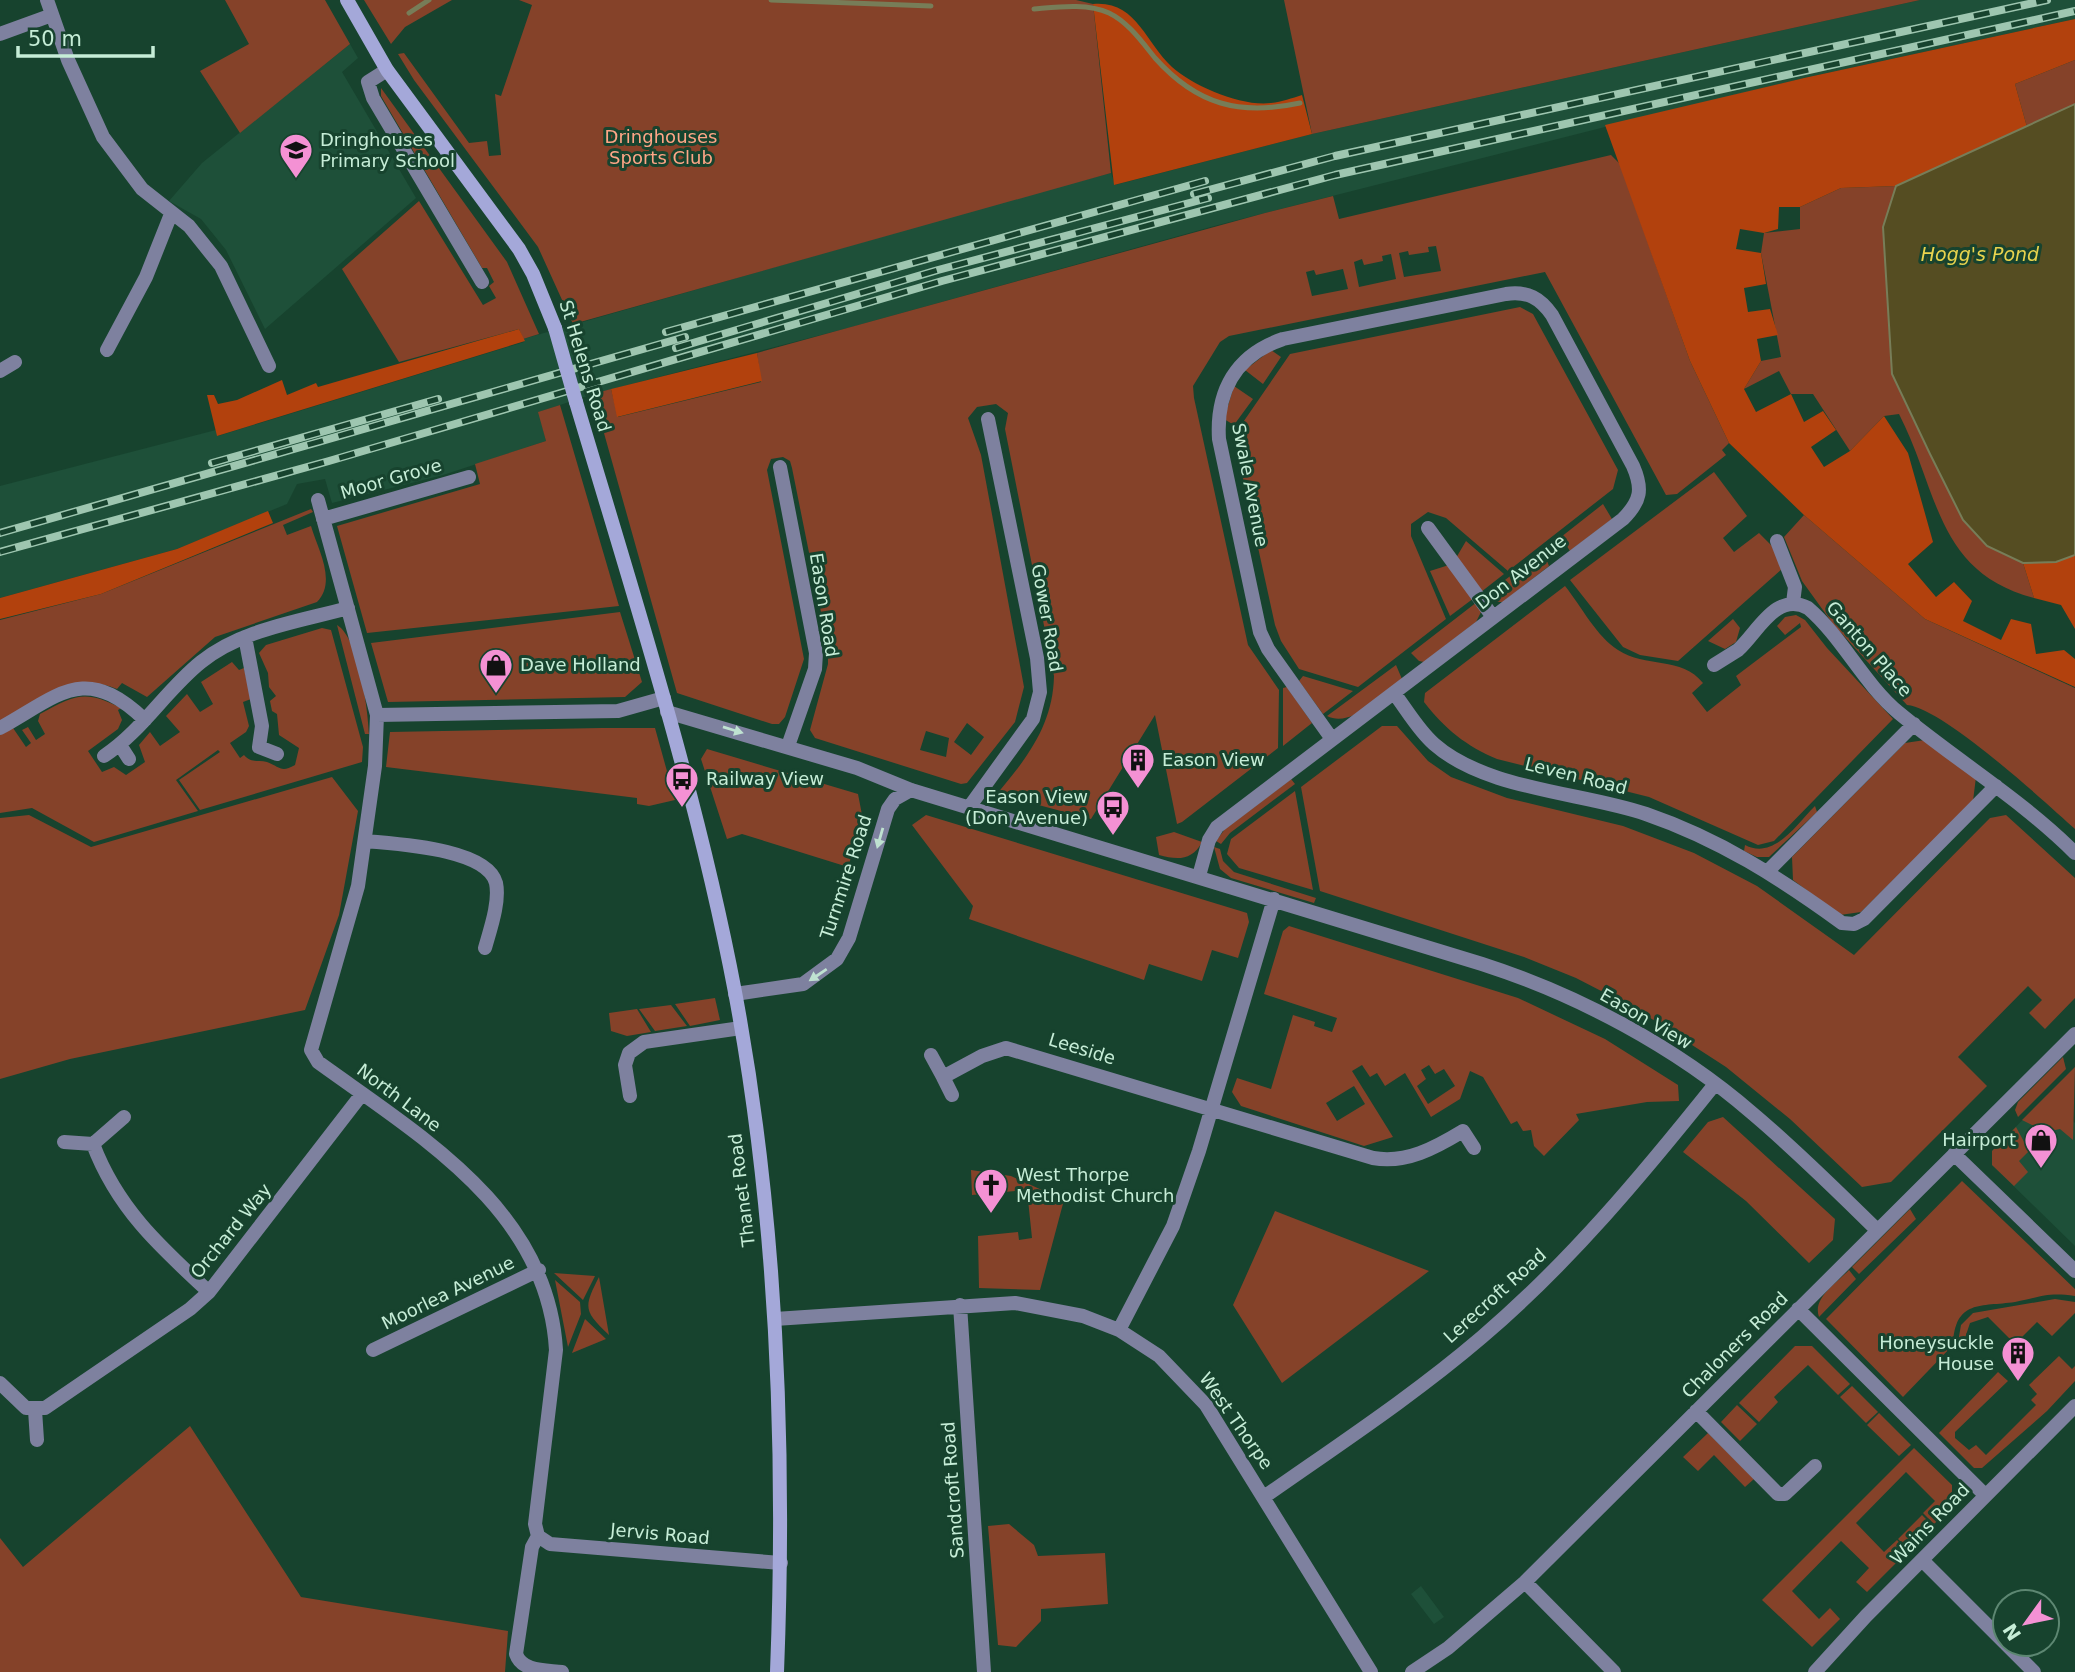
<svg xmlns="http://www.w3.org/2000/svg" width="2075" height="1672" viewBox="0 0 2075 1672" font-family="'DejaVu Sans',sans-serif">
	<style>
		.built { fill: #1e5039 }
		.green { fill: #854229; fill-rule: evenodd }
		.forest { fill: #b2410d }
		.water { fill: #554d22; stroke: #777d58; stroke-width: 2 }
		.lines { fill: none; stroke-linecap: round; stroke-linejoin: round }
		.stream { stroke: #777d58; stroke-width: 5 }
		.street { stroke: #7e819f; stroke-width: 14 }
		.secondary { stroke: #a4a8d9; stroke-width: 14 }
		.rail-casing { stroke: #9ec6b0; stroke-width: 8 }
		.rail { stroke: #17432e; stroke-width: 5; stroke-dasharray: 16; stroke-linecap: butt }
		.secondary-bridge { stroke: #a4a8d9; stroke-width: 14 }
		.oneway { fill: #bfe2d1 }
		.labels { text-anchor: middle; stroke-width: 6; stroke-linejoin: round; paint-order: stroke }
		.park-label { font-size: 18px; fill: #fea687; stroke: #17432e }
		.poi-label { font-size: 18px; fill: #c6edd7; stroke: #17432e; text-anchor: start }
		.street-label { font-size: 18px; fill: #c6edd7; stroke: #17432e }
		.water-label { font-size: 19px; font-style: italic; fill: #e8d34e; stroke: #17432e }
	</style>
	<rect width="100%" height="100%" fill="#17432e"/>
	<path class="built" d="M1920,0h155v19l-271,59 -199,49 -387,98 -370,103 -255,66 -54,18 7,29 -103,34 -111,28 -7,-24 -28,5 -10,20 -110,45 -177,49v-112l216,-56 2,6 306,-94 -1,-3 508,-145 80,-21 4,12 197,-51z
		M350,44l8,14 -16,14 74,126 -151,131 -39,-79 -25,-31 -32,-18 33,-38z
		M2047,1095l28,28v123l-83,-81v-14z
		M1421,1586l23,31 -10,7 -23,-30z"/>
	<path class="green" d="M225,0h100l25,44 -110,89 -40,-62 49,-27z
		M364,0h88l-47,27 -14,17z
		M519,0h557l17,4 18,169 -538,151 -35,-77 -124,-167 -16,-26 6,-1 65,90 18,-2 2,15 12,-1 -6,-61 6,2 31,-91z
		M1284,0h636l-608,134z
		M2075,60v44l-48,23 -12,-43z
		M381,88l126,174 32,72 -16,5 -4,-10 -120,33 -57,-93 77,-68 64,104 13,-7 -7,-12 5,-4 -7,-14h-5l-101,-172z
		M1611,155l9,9 70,197 39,82 -7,7 4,5 -49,39 -11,1 -121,-223 -316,64 -9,6 -27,44 1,12 54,247 31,45 -1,58 -96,74 -5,2 -22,-109 -64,104 -94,-25c30,-36 56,-69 57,-118l-49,-247 3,-16 -12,-9 -19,3 -9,11 13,37 43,232 -9,35 -48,61 -6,1 -146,-46 -5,-8 18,-66v-17l-36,-179 -2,-7 -7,-4 -12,2 -4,11 37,189 -19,58 -6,7h-7l-95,-31 -84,-299 18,-5 7,28 143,-35 -4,-29 508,-140 68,-17 6,23zM1436,246l5,25 -37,6 -5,-24 9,-2 1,4 20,-3 -1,-5zM1391,254l5,25 -37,8 -5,-25 8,-3 2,6 19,-4 -1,-5zM1343,269l5,20 -36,7 -6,-24 8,-2 2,5zM967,723l17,14 -13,18 -17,-13zM926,731l23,7 -3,19 -26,-7z
		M1896,186l-13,41 104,319 36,17 11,35c-98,-26 -95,-106 -135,-184l-15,2 -34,35 -37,-57h-22l-12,-23 -35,18 17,-28 20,-4 -20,-104 3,-20 36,-4v-22l41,-19z
		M1520,307l13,7 85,156 -5,19 -105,82 -62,-53 -18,-6 -17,12v12l35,83 -88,68 -59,-18 -18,-28 -6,-16 -39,-178 1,-16 53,-77z
		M1271,350l10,7 -18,27 -18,-14z
		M1234,386l19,13 -19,26 -10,-6z
		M560,405l59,201 -252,27 -30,-107 143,-42 -5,-20 71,-23 -8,-29z
		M1714,472l33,44 -24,22 11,14 25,-19 13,13 10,23 -104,92 -38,-6 -17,-8 -53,-67z
		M1603,504l9,15 -42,32 -9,-14z
		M311,509l2,3 -30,13 4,10 24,-9c7,24 26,55 6,76l-102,35 -68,60 -25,-14 -5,6c-43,-18 -79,13 -117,33v-102l101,-26z
		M1804,515l121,104 150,69v141c-30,-27 -132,-121 -168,-124l-74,-81 -31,-43 -18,-44z
		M1466,541l38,33 -23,18 -25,-34z
		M1543,551l6,15 -46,36h-13l-6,-6z
		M1449,565l25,33 -24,18 -20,-45z
		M1565,586c16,20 32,51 53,64 27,18 64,6 85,33l-11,10 15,19 34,-27 -5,-9 65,-49 -1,-4 -15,12 -8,-9 8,-9 11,-2 9,5 22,28 66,71 -119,122 -16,4 -109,-48 -152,-38c-31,-13 -52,-30 -73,-57l1,-9z
		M1477,602l4,10 -5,10 -52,40 -5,-1 -8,-8z
		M620,612l22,70 -17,15 -237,5 -17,-59z
		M1733,619l7,9 -4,14 -11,7 -17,-8z
		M337,625c22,13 31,84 32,109h-4z
		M322,628l9,2 32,117 -1,15 -162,48 -21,-30 41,-28 -2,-2 -42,30 22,31 -104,31 -62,-34 -32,5v-78l13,-7 13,19 5,-4 -9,-13 6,-3 8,13 9,-6 -7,-13 2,-7c34,-19 45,-25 81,-6l-3,2 4,10 -4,9 -30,22 14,21 12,-5 12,8 19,-13 -6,-17 11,-13 10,14 20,-14 -14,-16 21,-22 13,18 13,-8 -12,-22 31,-20 7,8 5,-2 7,31 -8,3 6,24 -3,6 -16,11 10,15 4,-3c8,9 13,4 23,7 13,5 14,11 28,3l4,-17 -20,-13 -2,-21 -5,-3 -2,-10 6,-5 -7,-9 -1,-14 -9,-20 7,-8z
		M1396,665l6,14c-19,14 -50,50 -75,37z
		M1303,676l50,15 -30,23 -24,-33z
		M1287,687l25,36 -29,23v-58z
		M1382,726h15l31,35 23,16 56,21 116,28 71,27 63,33 97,69 136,-137 16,-3 69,63v120l-30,31 -16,-16 13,-13 -14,-14 -70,71 29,29 -96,96 -29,5 -72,-68 -64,-52 -88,-57 -62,-32 -52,-21 -204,-66 -19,-104z
		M601,728h54l20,72 -26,6 -12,-2v-6l-251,-31 4,-35z
		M1925,740l51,37 -3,24 -112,111 -21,3 -47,-35 -1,-23 113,-114z
		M707,749l151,45 5,26 -15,47 -106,-33 -15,5 -26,-80z
		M332,777l26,34 -19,104 -34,95 -235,49 -70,20v-261l29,-3 62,32z
		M1291,779l4,5 -65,49 -9,11 -5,-3 9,-12z
		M1295,791l18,99 -74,-22 -12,-14 4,-15z
		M1815,806l2,6 -48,45h-12l-13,-6 1,-6c29,15 51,-20 70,-39z
		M926,815l321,98 2,9 -11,36 -26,-8 -10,31 -53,-17 -5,16 -175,-61 4,-13 -61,-81z
		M1174,832l28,10c-10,19 -25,18 -43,13l-3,-18z
		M1214,847l6,2 3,12 11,11 82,26 -2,5 -83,-25 -11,-9z
		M1289,926l229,72 87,41 73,46 1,16 -32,1 -71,12 3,6 -35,36 -10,-10 -3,-16 -8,1 -6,-10 -6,3 -28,-47 -13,-6 -10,28 -29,18 -26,-44 -20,13 -8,-13 -7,4 -8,-12 -10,6 41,66 -29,9 -123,-40 -9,-14 5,-14 34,11 22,-74 22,7 -1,4 18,6 5,-14 -73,-24 19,-63zM1429,1065l6,9 9,-5 11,17 -27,18 -11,-18 9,-7 -5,-9zM1354,1086l11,18 -28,17 -11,-18z
		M715,998l5,22 -30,6 -15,-22z
		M671,1005l16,21 -32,5 -16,-22z
		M637,1009l14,23 -24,4 -16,-5 -2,-18z
		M2063,1057l3,12 -48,48 -3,-7 3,-8z
		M2075,1067l-2,73 -13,-11 -14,3 -24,-12z
		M1723,1117l112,102 -2,21 -24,23 -63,-62 -63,-49 25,-30z
		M2016,1127l13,24 -10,10 9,11 -14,14 -22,-21v-14z
		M971,1170l40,6 53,24 -24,90 -61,-2 -1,-52 40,-4 1,8 13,-2 -5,-48 -55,5z
		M1962,1181l113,108v7c-28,-4 -34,1 -60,6 -34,5 -60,-3 -62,43l-50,52 -77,-78z
		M1910,1209l6,10 -57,55 -7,-7z
		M1275,1211l154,60 -147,112 -49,-78z
		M1849,1270l7,9 -37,38c-7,-19 18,-34 30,-47z
		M554,1273l41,3 -12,24z
		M599,1277l10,58c-25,-24 -26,-27 -10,-58z
		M555,1280l25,22 1,12 -13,33z
		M2055,1299l20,3v11l-23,23 -15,-14 -22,22 -27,-27 -18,6 -6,18 -6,1 3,-17 12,-12z
		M585,1319l21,20 -34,14z
		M1795,1346h17l38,38 -12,11 -30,-30 -34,32 4,5 -19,20 -20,-19z
		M2059,1356l13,13 3,-3v15l-28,30 -65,57h-8l-35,-35 59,-61 10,9 -53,51v6l14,12 7,-5 10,10 50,-50 -5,-5 6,-6 -8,-9z
		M1852,1386l26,26 -12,11 -26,-26z
		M1737,1405l20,19 -17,17 -19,-19z
		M1879,1413l32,32 -12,11 -32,-31z
		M190,1426l111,171 207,34 -3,41h-505v-134l23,29z
		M1708,1433l46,46 -9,8 -31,-32 -16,16 -15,-14z
		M1914,1448l38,37v22l-18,17 -11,-11 12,-12 -29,-29 -50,51 28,29 13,-12 11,11 -41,41 -11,-10 13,-14 -28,-27 -49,50 27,28 11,-11 10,11 -28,28 -50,-47z
		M1922,1515l11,11 -24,24 -11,-11z
		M1009,1524l25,21 4,11 67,-3 3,51 -67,5v12l-25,26 -18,-2 -10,-119z"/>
	<path class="forest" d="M1093,4c43,-4 52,38 79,63 21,19 70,40 99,36 11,-1 21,-5 31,-8l10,39 -198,51z
		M2075,19v41l-60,24 12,43 -131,59 -55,2 -41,19h-21l-1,22 -14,4 -24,-4 -4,20 25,4 5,31 -22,4 4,24 22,-3 8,26 -21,4 4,22 -17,28 12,23 35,-18 13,28 19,-11 13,19 -25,17 13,20 26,-16 34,-35 24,37 25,89 -25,22 28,33 18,-15 18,19 -9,20 38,19 10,-21 20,5 5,30 28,-4 11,9v28l-150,-68 -121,-104 -75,-72 -39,-82 -85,-236 199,-47z
		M519,329l6,12 -308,95 -10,-41h7l4,9 19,-4 45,-20 5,15 29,-12 2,4z
		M757,353l5,28 -145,36 -6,-28z
		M268,511l5,12 -172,71 -101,25v-21l177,-49z
		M2075,555v74l-14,-24 -27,-7 -11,-35 33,-1z"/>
	<path class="water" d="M2075,104v451l-19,7 -33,1 -36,-17 -24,-26 -33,-66 -38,-80 -9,-147 13,-41z"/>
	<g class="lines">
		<path class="stream" d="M771,0l160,6
			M1034,9c24,-2 53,-6 75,4 19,9 33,29 46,45 42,47 85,58 145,45
			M409,13l20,-13"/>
		<path class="street" d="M47,0l21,60 35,77 39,52 47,37 32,40 48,100
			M0,34l52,-19
			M387,70l-19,12 5,16 109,184
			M107,350l39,-73 25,-63
			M0,371l15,-9
			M780,467l36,186 -1,16 -27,77
			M318,500l59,215 -2,51 -17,120 -47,164 7,12c102,74 230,148 238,288l-21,174 3,12 -6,11 -16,107c6,18 30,16 46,18
			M323,519l146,-42
			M1428,528l65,89
			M1777,541l18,46 -2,16
			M245,637l17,89 -3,21 18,7
			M1714,665c8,-5 16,-10 24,-15 20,-18 38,-59 70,-42 35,30 55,75 91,105 58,48 123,87 176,140
			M1394,693c13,17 24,37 40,51 52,46 147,48 212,70 73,25 134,64 196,109l12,1 10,-5 132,-133
			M667,712l190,56 54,22 571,174c96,31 194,83 270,149 44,37 84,77 125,117
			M377,715l241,-4 46,-13
			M0,728c61,-34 85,-65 145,-8
			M120,745l9,14
			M104,756c38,-25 62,-66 97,-94 41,-33 97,-40 147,-54
			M970,806l63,-87 7,-27 -3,-34 -49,-239
			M366,841c29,3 121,7 130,42 4,19 -6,47 -11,65
			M1769,870l145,-146
			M1199,876l10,-36 8,-13 406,-308c18,-18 20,-30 10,-53l-81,-151c-12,-17 -24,-24 -46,-21l-223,45c-47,16 -67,52 -64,100l41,193 8,17 64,90
			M735,994l68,-10 34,-25 12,-21 39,-129 7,-10 16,-9
			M931,1055l12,22
			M952,1095l-9,-18 39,-21 24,-8 367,110c33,6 62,-10 90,-27l11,17
			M630,1096l-5,-31 4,-12 15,-11 97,-14
			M64,1142l29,2 31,-27
			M93,1144c24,64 67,103 116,148
			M1954,1154l121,117
			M960,1305l24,367
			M1798,1309l187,186
			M775,1319l240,-16 68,13 36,14 40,26 47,49 165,267
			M1119,1330l54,-104 26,-75 75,-252
			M373,1350l166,-80
			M0,1383l26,25h19l145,-99 19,-17 153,-198
			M35,1410l2,30
			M1696,1411l82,83h7l30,-28
			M1264,1497c74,-52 149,-101 218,-160 88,-75 161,-163 233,-253
			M538,1536l12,8 231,19
			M1922,1560l83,83
			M1525,1582l89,90
			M2006,1644l28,28
			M1412,1672l36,-24 77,-66 550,-548
			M1815,1672l51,-56 209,-210"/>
		<path class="secondary" d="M347,0l40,70 132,179 14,25 22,54
			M576,402c58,195 121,390 159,590 42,224 51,452 42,680"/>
		<defs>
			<path id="rail" d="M1194,194l141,-38 712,-156
				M666,332l539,-151
				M676,348l262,-78 270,-72
				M212,463l226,-64
				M0,533l685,-196
				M0,552l329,-91 613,-180 393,-106 740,-164"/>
		</defs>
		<use href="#rail" class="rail-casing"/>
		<use href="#rail" class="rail"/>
		<path class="secondary-bridge" d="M555,328l21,74"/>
	</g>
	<defs><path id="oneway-solid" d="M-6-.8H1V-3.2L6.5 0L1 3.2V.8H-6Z" transform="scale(1.75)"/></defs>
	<g class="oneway">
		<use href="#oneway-solid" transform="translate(733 730) rotate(17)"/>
		<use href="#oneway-solid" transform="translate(880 838) rotate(106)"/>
		<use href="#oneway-solid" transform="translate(818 975) rotate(146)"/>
	</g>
	<defs>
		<symbol id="school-pin" viewBox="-11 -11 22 30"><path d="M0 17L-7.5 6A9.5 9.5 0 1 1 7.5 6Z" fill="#f491d4" stroke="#17432e"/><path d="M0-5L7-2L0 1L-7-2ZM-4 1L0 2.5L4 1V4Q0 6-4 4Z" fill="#111"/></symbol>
		<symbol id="shop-pin" viewBox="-11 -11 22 30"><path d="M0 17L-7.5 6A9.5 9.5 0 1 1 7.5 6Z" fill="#f491d4" stroke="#17432e"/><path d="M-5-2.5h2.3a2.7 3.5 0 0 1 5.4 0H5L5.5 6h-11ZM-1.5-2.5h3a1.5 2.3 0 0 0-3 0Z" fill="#111"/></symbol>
		<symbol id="building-pin" viewBox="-11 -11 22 30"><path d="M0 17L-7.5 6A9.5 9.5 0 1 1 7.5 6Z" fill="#f491d4" stroke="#17432e"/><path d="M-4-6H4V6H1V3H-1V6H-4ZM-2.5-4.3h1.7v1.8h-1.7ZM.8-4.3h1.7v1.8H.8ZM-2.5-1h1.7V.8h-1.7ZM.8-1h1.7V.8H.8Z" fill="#111"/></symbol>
		<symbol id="bus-pin" viewBox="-11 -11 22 30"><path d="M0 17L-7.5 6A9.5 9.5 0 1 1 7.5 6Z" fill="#f491d4" stroke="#17432e"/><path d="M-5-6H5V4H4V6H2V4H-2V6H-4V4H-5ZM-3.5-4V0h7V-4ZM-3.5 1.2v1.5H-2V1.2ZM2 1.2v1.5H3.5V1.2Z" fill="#111"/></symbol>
		<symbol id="church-pin" viewBox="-11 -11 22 30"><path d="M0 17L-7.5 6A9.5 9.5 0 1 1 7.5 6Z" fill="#f491d4" stroke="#17432e"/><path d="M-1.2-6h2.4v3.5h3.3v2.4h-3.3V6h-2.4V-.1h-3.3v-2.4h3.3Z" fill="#111"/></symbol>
	</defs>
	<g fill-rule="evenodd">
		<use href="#school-pin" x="277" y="131" width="38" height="52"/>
		<use href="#shop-pin" x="477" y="646" width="38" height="52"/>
		<use href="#building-pin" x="1119" y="741" width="38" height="52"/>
		<use href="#bus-pin" x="663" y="760" width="38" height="52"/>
		<use href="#bus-pin" x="1094" y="788" width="38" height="52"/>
		<use href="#shop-pin" x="2022" y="1121" width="38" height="52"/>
		<use href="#church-pin" x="972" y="1166" width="38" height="52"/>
		<use href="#building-pin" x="1999" y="1334" width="38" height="52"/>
	</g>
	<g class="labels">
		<g class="park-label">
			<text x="661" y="143">Dringhouses<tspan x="661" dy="21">Sports Club</tspan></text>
		</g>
		<g class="poi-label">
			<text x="320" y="146">Dringhouses<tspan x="320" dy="21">Primary School</tspan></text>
			<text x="520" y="671">Dave Holland</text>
			<text x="1162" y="766">Eason View</text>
			<text x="706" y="785">Railway View</text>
			<text x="1088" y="803" text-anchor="end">Eason View<tspan x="1088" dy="21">(Don Avenue)</tspan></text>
			<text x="2016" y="1146" text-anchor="end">Hairport</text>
			<text x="1016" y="1181">West Thorpe<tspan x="1016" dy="21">Methodist Church</tspan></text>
			<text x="1994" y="1349" text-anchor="end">Honeysuckle<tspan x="1994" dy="21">House</tspan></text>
		</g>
		<g class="street-label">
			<text transform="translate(585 366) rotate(73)" y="6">St Helens Road</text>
			<text transform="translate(391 479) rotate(-16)" y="6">Moor Grove</text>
			<text transform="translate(1250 485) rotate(79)" y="6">Swale Avenue</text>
			<text transform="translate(1521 572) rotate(-38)" y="6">Don Avenue</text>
			<text transform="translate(824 605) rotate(81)" y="6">Eason Road</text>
			<text transform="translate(1047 618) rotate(80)" y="6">Gower Road</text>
			<text transform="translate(1869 649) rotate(49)" y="6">Ganton Place</text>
			<text transform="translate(1576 776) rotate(14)" y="6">Leven Road</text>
			<text transform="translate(846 877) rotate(-72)" y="6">Turnmire Road</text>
			<text transform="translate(1646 1019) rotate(30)" y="6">Eason View</text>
			<text transform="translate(1082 1049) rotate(17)" y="6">Leeside</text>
			<text transform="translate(399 1098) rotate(37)" y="6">North Lane</text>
			<text transform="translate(742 1190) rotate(-97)" y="6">Thanet Road</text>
			<text transform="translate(231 1231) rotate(-51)" y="6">Orchard Way</text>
			<text transform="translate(448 1293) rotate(-26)" y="6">Moorlea Avenue</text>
			<text transform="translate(1495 1296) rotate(-42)" y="6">Lerecroft Road</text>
			<text transform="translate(1735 1345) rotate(-45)" y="6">Chaloners Road</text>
			<text transform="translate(1236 1421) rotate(55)" y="6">West Thorpe</text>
			<text transform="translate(953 1490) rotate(-94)" y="6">Sandcroft Road</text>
			<text transform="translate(1930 1524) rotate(-46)" y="6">Wains Road</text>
			<text transform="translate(660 1534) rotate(5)" y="6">Jervis Road</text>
		</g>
		<g class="water-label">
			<text x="1980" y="261">Hogg's Pond</text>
		</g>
	</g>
	<g transform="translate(2026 1623) rotate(237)"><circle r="33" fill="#17432e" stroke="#5d8772" stroke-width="2"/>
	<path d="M0-5L12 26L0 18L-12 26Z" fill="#f491d4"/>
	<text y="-10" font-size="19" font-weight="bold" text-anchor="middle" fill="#c6edd7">N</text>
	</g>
	<path d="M18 46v10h135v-10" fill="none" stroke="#c6edd7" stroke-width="3.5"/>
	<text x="28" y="46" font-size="21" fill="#c6edd7" stroke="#17432e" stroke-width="5" paint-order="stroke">50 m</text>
</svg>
